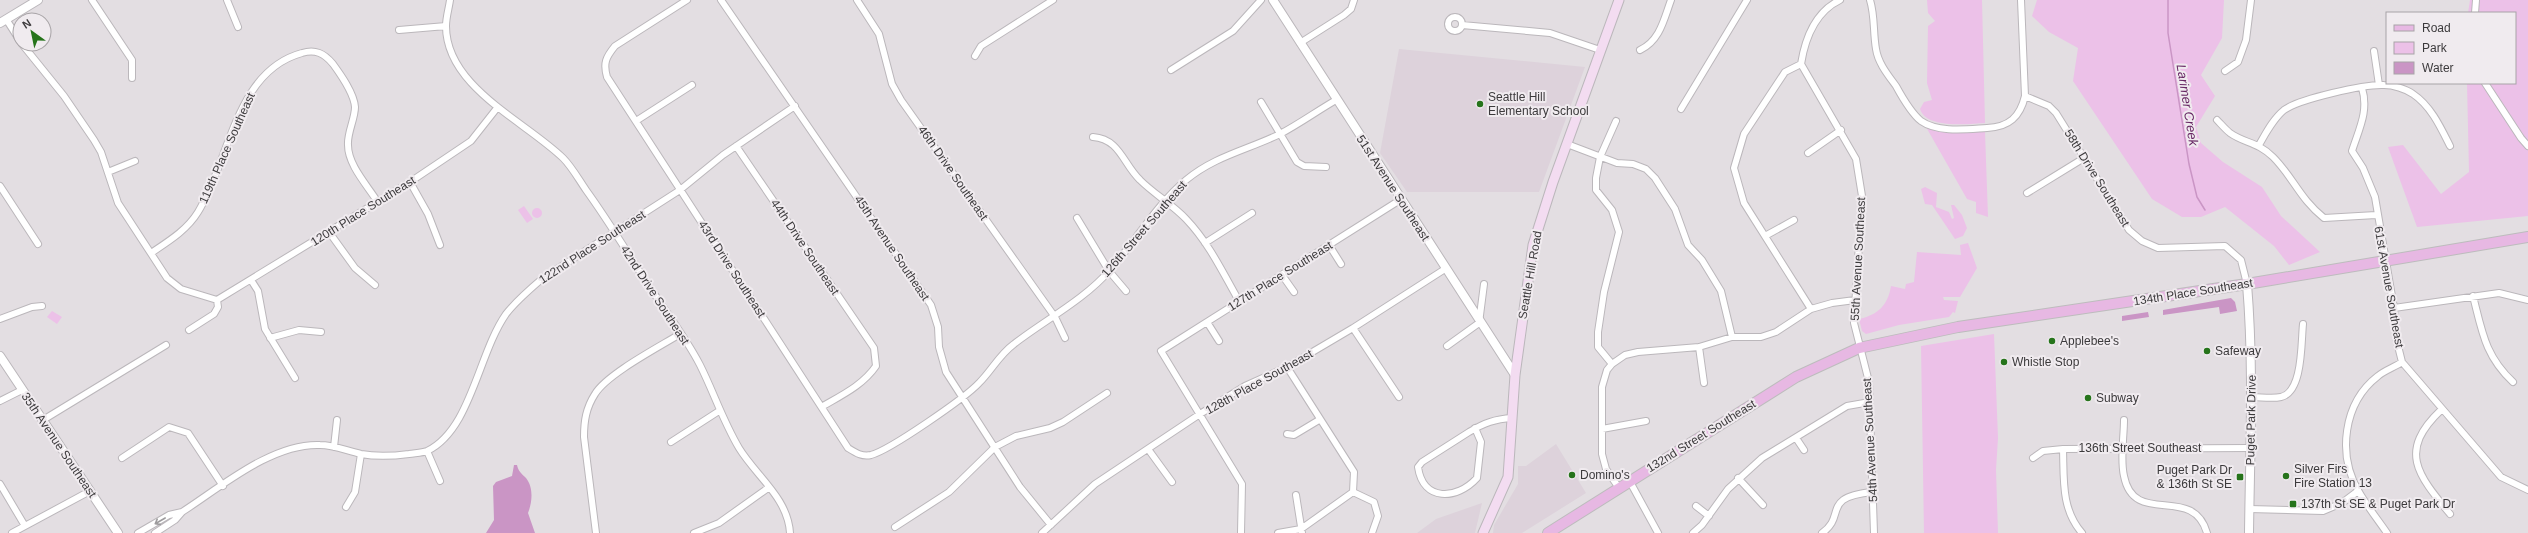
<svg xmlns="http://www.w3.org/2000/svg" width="2528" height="533" viewBox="0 0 2528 533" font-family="Helvetica,sans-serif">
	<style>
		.built { fill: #ddd2db }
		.green { fill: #ecc1e8 }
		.water { fill: #ca95c5 }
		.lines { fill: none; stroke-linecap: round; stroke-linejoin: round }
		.stream { stroke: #ca95c5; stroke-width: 1.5 }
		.minor-casing { stroke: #bbb7bb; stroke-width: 8 }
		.tertiary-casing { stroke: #bbb7bb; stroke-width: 10 }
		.secondary-casing { stroke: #bbb7bb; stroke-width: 11 }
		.primary-casing { stroke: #bdbcbd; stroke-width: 12 }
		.minor { stroke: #fff; stroke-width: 6 }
		.tertiary { stroke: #fff; stroke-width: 8 }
		.secondary { stroke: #f3dcf1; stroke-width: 9 }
		.primary { stroke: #e7b8e3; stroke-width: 10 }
		.oneway { stroke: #9e9c9e }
		.poi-dot { fill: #26741b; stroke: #f0ebef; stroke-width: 1.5 }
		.labels { text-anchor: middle; stroke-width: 4; stroke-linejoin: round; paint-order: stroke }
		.poi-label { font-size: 12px; fill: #3c3a3c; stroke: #f0ebef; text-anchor: start }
		.street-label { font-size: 12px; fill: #3c3a3c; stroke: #f0ebef }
		.water-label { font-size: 13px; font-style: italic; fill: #672764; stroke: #f0ebef }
	</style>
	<rect width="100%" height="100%" fill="#e3dee2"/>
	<path class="built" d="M1399,49l186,18 -46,125h-132l-27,-39z
		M1556,444l30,49 -64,40h-29l1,-8 24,-41v-18h8z
		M1482,503l-7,30h-58l19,-14z"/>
	<path class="green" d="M1927,0h55l3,123c-16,1 -59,6 -65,-14l4,-7 8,-2 -5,-17 1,-57 7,-5 -7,-8z
		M2037,0h187l-2,38 -21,37 14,21 -19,31 5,16 22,19 39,25 19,29 39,36 -31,13 -15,-19 -49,-39 -24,10h-19l-30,-18 -79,-118 5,-33 -29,-16 -17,-16z
		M2470,0h58v216l-111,11 -29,-80 15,-2 38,49 28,-22 -2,-89h48v-70h-47z
		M1926,127l25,5h34l3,85 -12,-4v-11l-9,-3z
		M1925,187l12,6 -1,14 13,5 3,7 2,-1 -3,-13h3l8,10 5,13 -4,8 -8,3 -23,-34 -7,-1 -4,-15z
		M524,206l9,13 -6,4 -9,-13z
		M532 213a5 5 0 1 1 10 0a5 5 0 1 1-10 0Z
		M1968,243l9,25 -17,29h-17l1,3 14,1 -3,12 -2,-1 -4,5 -50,8 -33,9 -4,-3 -3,-12c19,-4 29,-14 32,-33l14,3 1,-5 8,-2 3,-30 44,3 -1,-10z
		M52,311l10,6 -5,7 -10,-7z
		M1994,334l4,104 -2,32 2,63h-74l-3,-187z"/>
	<path class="water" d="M2231,298l4,4 2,9 -17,3 -1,-7 -56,8v-5z
		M2148,312l1,5 -27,4v-5z
		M514,465h3c1,6 5,9 9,13 8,10 6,25 2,35l7,20h-49l8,-13 -1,-34 3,-4 16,-6z"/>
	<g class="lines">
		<path class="stream" d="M2168,0v33l21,131 8,33 8,13"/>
		<defs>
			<path id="minor" d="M92,0l40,60v18
				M227,0l11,27
				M450,0c-1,8 -4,17 -4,26 0,61 79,95 117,132 9,9 16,22 23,32 21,29 40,60 59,90 18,28 40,56 55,85 14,28 23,56 39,83 17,28 49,50 51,85
				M687,0l-72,46c-9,11 -12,17 -8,31l241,371c8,5 14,9 23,7 19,-5 94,-57 108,-72 13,-13 20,-28 35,-39 31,-24 70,-44 96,-74 26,-29 46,-65 76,-90 29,-24 61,-30 94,-46 19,-10 37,-23 56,-34
				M721,0l210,305 7,22 1,20 7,25 74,115 31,38
				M857,0l22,34 13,50 9,16 154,217 10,21
				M1870,0c5,16 3,32 6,49 2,14 12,26 20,37 6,11 15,27 25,35 17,12 47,8 66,7 22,-1 33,-11 38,-32l-4,-96
				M2475,13l1,-13
				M1448 24a7 7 0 1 1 14 0a7 7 0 1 1-14 0Z
				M6,19l14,22
				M1462,25l88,8 50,17
				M399,30l47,-4
				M1300,43l44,-28 7,-6 3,-9
				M22,44l42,52 30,44 7,12 17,51 49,75 14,11 36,11
				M1640,50c20,-9 24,-31 31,-50
				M2374,51l5,34
				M975,56l6,-10 72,-46
				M1801,64l55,95 6,37 -8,127 15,59 5,151
				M1171,70l62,-39 28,-31
				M2225,71l13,-9 8,-22 5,-40
				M2485,83l36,55 7,8
				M2362,88c7,23 -3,41 -10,63l11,17 12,29 19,111 2,30 6,24 99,115 27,13
				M2025,96l24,10 7,7 73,117 13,11 16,7 67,-2 16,14 6,24
				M1261,102l36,60 7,4 22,1
				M1681,109l66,-109
				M2217,120c4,4 8,9 13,13 14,10 28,9 43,24 20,20 27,42 51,61l52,-3
				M636,121l56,-36
				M1093,137c27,2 30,27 47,43 14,14 33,25 46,39 23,24 37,54 53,82
				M1567,144l50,19 16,1 13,5 9,9 20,31 13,36 14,15 19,31 11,46
				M2259,145c7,-12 14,-26 25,-35 15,-11 81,-26 100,-25 9,0 22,4 29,9 18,12 28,34 37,52
				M736,146l138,202 2,18c-13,19 -34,29 -53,40
				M1808,153l33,-23
				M108,172l27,-11
				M410,182l18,32 12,31
				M0,186l38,58
				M2027,193l57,-35
				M1077,218l32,53 17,20
				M329,232l26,36 20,17
				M1765,236l29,-16
				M1205,243l47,-30
				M1329,245l12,19
				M151,253c18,-12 36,-23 47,-41 32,-52 37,-141 104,-159 13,-4 22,0 31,11 8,11 21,29 22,43 0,12 -8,26 -7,38 0,20 19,40 29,56
				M1282,275l12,17
				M251,280l7,11 7,38 30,49
				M2473,296c9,35 12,60 40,86
				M217,300l193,-118 61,-41 26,-33
				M2394,308l105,-15 29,7
				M1811,309l-67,-106 -10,-35 10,-34 41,-62 16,-8c4,-25 14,-52 39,-64
				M0,319l32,-12 10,-1
				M1207,322l12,19
				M1353,328l46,69
				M189,330l25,-16 4,-7 -1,-7
				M270,338l29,-8 22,2
				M1447,346l32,-23 5,-39
				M1699,347l5,36
				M1612,364l-14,-17v-15l6,-40 15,-60 -7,-22 -16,-20v-12l4,-21 16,-36
				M1287,367l67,105 -1,20 21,10 4,14 -6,17
				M2252,397c9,0 20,2 29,0 22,-5 20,-54 22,-73
				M0,401l22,-11
				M2441,410c-43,41 -24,64 9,104
				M43,420l123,-75
				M2124,420c0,17 -4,39 0,56 10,52 69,7 83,57
				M1475,428l6,14 -4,36c-20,22 -54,24 -59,-11l4,-5 47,-30c15,-9 26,-13 43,-14
				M1602,429l44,-8
				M1287,434l7,1 25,-15
				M1796,438l8,12
				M671,442l48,-31
				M334,447l3,-27
				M1148,449l24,33
				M2063,449c1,30 -2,60 19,84
				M427,451l13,30
				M122,458l47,-31 19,6 35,53
				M2033,458l10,-7 20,-2 187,-1
				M1738,478l25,27
				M1629,480l29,53
				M0,484l25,42
				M1619,488l-13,-19 -4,-15v-67l5,-17 5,-6 13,-9 13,-3 61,-5 33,-10h29l15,-5 35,-23 21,-6 23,-3
				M1296,495l6,38
				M1696,506l13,10
				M346,507l9,-15 6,-38
				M2249,509l74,2 19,-8 16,-12
				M895,527l54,-35 46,-45 21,-11 34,-8 13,-6 44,-29
				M12,533l78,-42
				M138,533l31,-18 13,-3
				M155,533l20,-13 7,-8c39,-25 90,-69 138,-67 14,0 27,6 41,9 16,3 33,2 48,0 6,-1 13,-1 18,-3 44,-21 51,-97 79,-137 10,-13 24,-25 37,-36l137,-88 43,-35 72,-49
				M596,533l-12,-96c0,-16 2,-29 11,-43 12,-20 64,-47 85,-60
				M694,533l25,-10 49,-35
				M1042,533l53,-49 105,-70 45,-28 42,-19 66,-39 92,-59
				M1241,533l1,-49 -81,-133 239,-151
				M1278,533l23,-4 52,-37
				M1693,533l9,-8 26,-36 34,-31 85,-52 23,-4
				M1822,533c25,-17 -2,-36 51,-41
				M2387,533c-9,-13 -20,-27 -28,-41 -22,-37 -16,-89 19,-116 7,-6 17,-9 24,-14"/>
			<path id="tertiary" d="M1273,0l242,375
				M0,23l38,-23
				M2247,284c7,83 3,166 2,249
				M0,356l118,177"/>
			<path id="secondary" d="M1483,533l25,-56 7,-102 18,-130 20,-63 66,-182"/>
			<path id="primary" d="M1548,533l248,-156 63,-29 99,-21 289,-43 281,-47"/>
		</defs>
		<use href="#minor" class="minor-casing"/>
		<use href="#tertiary" class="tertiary-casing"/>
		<use href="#secondary" class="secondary-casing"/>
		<use href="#primary" class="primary-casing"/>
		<use href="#minor" class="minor"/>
		<use href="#tertiary" class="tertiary"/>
		<use href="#secondary" class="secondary"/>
		<use href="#primary" class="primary"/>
	</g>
	<defs><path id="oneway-shaft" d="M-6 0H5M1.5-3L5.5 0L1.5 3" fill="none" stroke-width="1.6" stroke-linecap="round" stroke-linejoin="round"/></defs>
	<use class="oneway" href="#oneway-shaft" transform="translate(160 521) rotate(150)"/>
	<g class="poi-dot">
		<circle cx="1480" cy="104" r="4"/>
		<circle cx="2052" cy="341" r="4"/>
		<circle cx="2207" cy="351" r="4"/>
		<circle cx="2004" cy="362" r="4"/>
		<circle cx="2088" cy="398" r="4"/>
		<circle cx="1572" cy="475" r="4"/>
		<circle cx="2286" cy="476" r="4"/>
		<rect x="2236" y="473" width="8" height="8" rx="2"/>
		<rect x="2289" y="500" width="8" height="8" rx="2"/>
	</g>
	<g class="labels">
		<g class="poi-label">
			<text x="1488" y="101">Seattle Hill<tspan x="1488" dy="14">Elementary School</tspan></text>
			<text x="2060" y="345">Applebee's</text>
			<text x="2215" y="355">Safeway</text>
			<text x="2012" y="366">Whistle Stop</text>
			<text x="2096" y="402">Subway</text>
			<text x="2294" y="473">Silver Firs<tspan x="2294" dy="14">Fire Station 13</tspan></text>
			<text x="2232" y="474" text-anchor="end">Puget Park Dr<tspan x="2232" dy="14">&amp; 136th St SE</tspan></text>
			<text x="1580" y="479">Domino's</text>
			<text x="2301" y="508">137th St SE &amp; Puget Park Dr</text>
		</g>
		<g class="street-label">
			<text transform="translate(227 148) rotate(-66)" y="4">119th Place Southeast</text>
			<text transform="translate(953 173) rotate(55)" y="4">46th Drive Southeast</text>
			<text transform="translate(2097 178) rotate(58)" y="4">58th Drive Southeast</text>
			<text transform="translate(1393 188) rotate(57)" y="4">51st Avenue Southeast</text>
			<text transform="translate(363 211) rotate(-32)" y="4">120th Place Southeast</text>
			<text transform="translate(1144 229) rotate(-49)" y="4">126th Street Southeast</text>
			<text transform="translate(592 247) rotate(-33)" y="4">122nd Place Southeast</text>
			<text transform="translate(805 247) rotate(56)" y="4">44th Drive Southeast</text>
			<text transform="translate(892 248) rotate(56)" y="4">45th Avenue Southeast</text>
			<text transform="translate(1858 259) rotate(-87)" y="4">55th Avenue Southeast</text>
			<text transform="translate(732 269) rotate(57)" y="4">43rd Drive Southeast</text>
			<text transform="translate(1530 275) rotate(-80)" y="4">Seattle Hill Road</text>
			<text transform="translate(1280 276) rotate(-32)" y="4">127th Place Southeast</text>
			<text transform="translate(2389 287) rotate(80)" y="4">61st Avenue Southeast</text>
			<text transform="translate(2193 292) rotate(-9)" y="4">134th Place Southeast</text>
			<text transform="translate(655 295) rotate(57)" y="4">42nd Drive Southeast</text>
			<text transform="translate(1259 382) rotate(-29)" y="4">128th Place Southeast</text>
			<text transform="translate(2251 420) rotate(-89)" y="4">Puget Park Drive</text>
			<text transform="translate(1701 436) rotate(-32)" y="4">132nd Street Southeast</text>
			<text transform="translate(1870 440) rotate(-93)" y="4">54th Avenue Southeast</text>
			<text transform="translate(59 445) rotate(56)" y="4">35th Avenue Southeast</text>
			<text x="2140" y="452">136th Street Southeast</text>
		</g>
		<g class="water-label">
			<text transform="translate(2188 105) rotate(81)" y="5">Larimer Creek</text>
		</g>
	</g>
	<rect x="2386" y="12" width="130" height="72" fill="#f0ebef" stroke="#a8a4a7"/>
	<rect x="2394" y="25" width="20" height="6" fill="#e7b8e3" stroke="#a8a4a7"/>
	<text x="2422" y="32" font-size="12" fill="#3c3a3c">Road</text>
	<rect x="2394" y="42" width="20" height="12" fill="#ecc1e8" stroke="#a8a4a7"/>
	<text x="2422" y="52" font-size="12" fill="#3c3a3c">Park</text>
	<rect x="2394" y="62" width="20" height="12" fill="#ca95c5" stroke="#a8a4a7"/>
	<text x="2422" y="72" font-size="12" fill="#3c3a3c">Water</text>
	<g transform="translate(32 32) rotate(327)"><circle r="19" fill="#f0ebef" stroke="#a8a4a7"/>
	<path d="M0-3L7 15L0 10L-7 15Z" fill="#26741b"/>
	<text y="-6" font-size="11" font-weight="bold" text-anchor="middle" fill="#3c3a3c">N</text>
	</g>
</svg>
